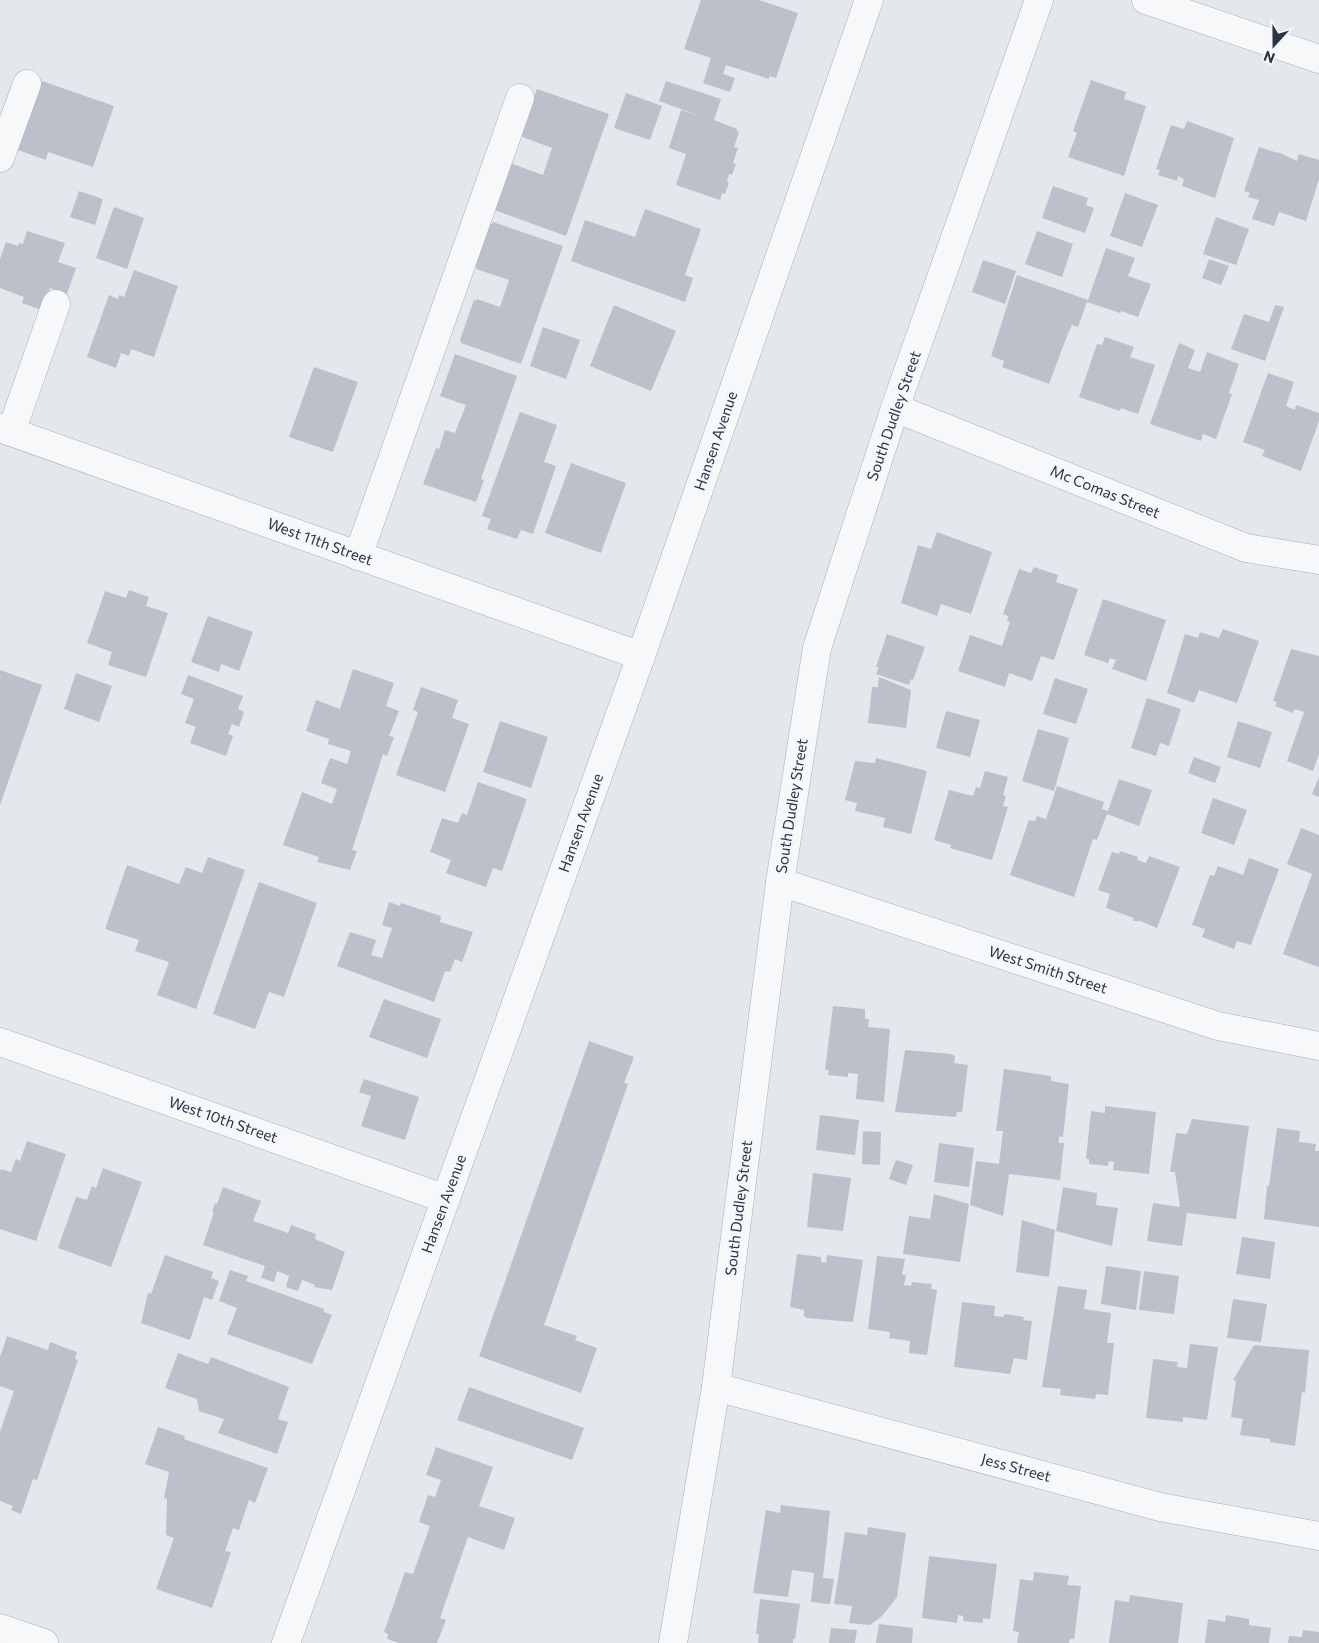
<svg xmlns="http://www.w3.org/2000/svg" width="1319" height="1643" font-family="Commissioner,sans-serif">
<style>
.building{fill:#bbc0ca}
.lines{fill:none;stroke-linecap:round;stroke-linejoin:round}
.minor-casing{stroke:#a9aeb7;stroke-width:29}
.minor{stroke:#f7f8fa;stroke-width:28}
.labels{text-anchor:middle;stroke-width:4.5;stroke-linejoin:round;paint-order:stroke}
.street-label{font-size:15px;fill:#2b3445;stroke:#f4f6f9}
</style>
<rect width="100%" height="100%" fill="#e4e7ec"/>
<g class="building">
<path d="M701,0h58l39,13 -22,65 -7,-2v3l-43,-14 -3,9 12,4 -5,14 -27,-9 8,-25 -27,-9z"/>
<path d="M1091,80l35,12 -2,7 22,7 -22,70 -56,-19 9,-24 -4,-2z"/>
<path d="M42,81l72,25 -21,61 -45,-15 -2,8 -28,-10z"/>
<path d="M666,81l55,18 -7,21 23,9v2l2,1 -5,15 4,1 -5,15 3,1 -4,11 -3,-1 -2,8 2,1 -4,11 -3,-1 -2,7 -44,-15 10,-31 -17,-6 12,-38 19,6 -41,-15z"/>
<path d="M537,89l72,25 -43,122 -72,-26 16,-47 33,12 9,-27 -32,-12z"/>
<path d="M626,93l36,13 -12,34 -36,-12z"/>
<path d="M1187,121l47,17 -19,60 -33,-12 2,-7 -6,-3 -1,5 -19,-6 2,-5 -4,-1 15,-44 13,4z"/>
<path d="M1259,147l19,6v-1l19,9 2,-7 20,6v19l-13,42 -27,-9 -5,14 -22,-7 7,-19 -11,-3 2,-4 -6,-2z"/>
<path d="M1053,186l35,12 -2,7 8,3 -9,25 -43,-15z"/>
<path d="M79,191l24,8 -8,26 -25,-8z"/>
<path d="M1125,193l33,12 -16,42 -32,-11z"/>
<path d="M114,207l30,11 -17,51 -31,-11z"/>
<path d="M645,209l56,20 -16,46 8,3 -8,24 -114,-41 14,-41 50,17z"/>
<path d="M1216,217l33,12 -13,36 -33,-11z"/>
<path d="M493,222l70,24 -42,118 -60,-21 -1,-3 14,-40 2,1 1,-2 23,8 9,-27 -33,-11 1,-2 -2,-1 15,-42h2z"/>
<path d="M27,231l38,12 -7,19 18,6 -9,26 -17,-6 -8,22 -20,-7 2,-6 -24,-9v-29l6,-17 12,4 1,-3 4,1z"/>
<path d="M1037,231l36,13 -11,33 -37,-13z"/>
<path d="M1106,248l29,10 -7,18 23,8 -13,33 -17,-6 -1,2 -33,-11 -9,25 -6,-2 -5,11 -18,48 -47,-17 2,-6 -13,-5 26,-81 71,25z"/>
<path d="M1209,259l20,7 -8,19 -19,-7z"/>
<path d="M983,260l33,11 -11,33 -33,-12z"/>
<path d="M134,270l44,16 -24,71 -23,-8 -2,7 -8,-3 -5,15 -29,-11 22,-62 9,4 1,-4 5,2z"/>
<path d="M614,305l62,26 -25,60 -61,-25z"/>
<path d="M1275,305l9,2 -19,54 -34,-12 13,-35 25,8z"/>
<path d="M543,327l37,13 -14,39 -36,-13z"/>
<path d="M1105,337l29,10 -4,10 25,8 -17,49 -17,-6 -1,3 -41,-14 18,-53 5,1z"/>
<path d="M1179,343l16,7 -7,18 12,4 7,-20 32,12 -10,29 3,1 -16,45 -13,-5 -2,7 -51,-17z"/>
<path d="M455,354l62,22 -36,103 3,1 -8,22 -53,-18 13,-36 3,1 6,-19 10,3 11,-28 -26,-9z"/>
<path d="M314,367l44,15 -25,70 -44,-15z"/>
<path d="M1268,373l26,9 -8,24 9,4 1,-5 23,8v8l-18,50 -39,-15 3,-6 -22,-8z"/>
<path d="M520,412l37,13 -13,37 12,4 -23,68 -12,-4 -4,9 -30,-10 4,-10 -9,-3z"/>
<path d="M571,463l55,20 -25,70 -56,-20z"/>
<path d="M937,532l55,20 -21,62 -30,-10 -4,12 -36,-13 17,-58 13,4z"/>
<path d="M1034,567l24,8 -2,7 22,7 -24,71 -13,-4 -9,25 -23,-8 -4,14 -47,-16 12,-36 32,11 8,-24 -3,-1 1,-5 -5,-2 16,-45 12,4z"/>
<path d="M129,590l20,7 -3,9 22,7 -22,64 -38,-12 4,-13 -25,-9 18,-52 21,7z"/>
<path d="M1103,599l63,21 -20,61 -34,-12 4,-9 -6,-2 -2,5 -24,-8z"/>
<path d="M208,616l45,16 -14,39 -18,-7 -2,8 -28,-10z"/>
<path d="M1223,629l36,12 -22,62 -38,-13 -5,13 -27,-10 18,-59 13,4 2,-6 19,6z"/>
<path d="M887,634l38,13 -12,33 -2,-1 -2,6 -33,-11 3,-7h-3z"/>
<path d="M1291,649l28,7v98l-6,17 -26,-10 17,-49 -9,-3 -2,4 -18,-7 2,-4 -4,-1z"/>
<path d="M353,669l41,14 -8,23 13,5 -10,25 5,1 -7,19 -4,-2 -31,96 5,1 -7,19 -33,-8 2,-5 -36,-12 19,-53 30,12 5,-15 -16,-6 9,-25 17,6 4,-13 -23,-7 1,-5 -23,-8 10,-31 24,9z"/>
<path d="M0,670l42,15 -42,120z"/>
<path d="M76,673l36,13 -13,36 -35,-13z"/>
<path d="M188,675l55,21 -5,13 6,3 -5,15 -7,-3 -4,10 5,2 -7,20 -36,-13 6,-16 -11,-4 9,-24 -13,-5z"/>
<path d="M879,677l32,13 -5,38 -38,-5 4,-36h6z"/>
<path d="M1055,678l33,11 -12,35 -33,-10z"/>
<path d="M421,687l37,13 -6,18 17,6 -24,68 -49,-17 22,-63 -5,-2z"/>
<path d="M1147,698l34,11 -12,37 -9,-3 -4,13 -25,-8z"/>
<path d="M946,711l34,9 -10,37 -34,-9z"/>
<path d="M500,721l48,16 -17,51 -48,-16z"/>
<path d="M1238,721l34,11 -12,36 -33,-11z"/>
<path d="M1038,729l31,9 -15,53 -32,-10z"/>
<path d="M1194,757l27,10 -6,16 -27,-10z"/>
<path d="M876,758l51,13 -16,63 -28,-7 2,-9 -30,-7 2,-8 -12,-3 10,-39 20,2z"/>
<path d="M985,771l23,6 -5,18 3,1 -3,10 5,1 -16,53 -42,-12 1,-3 -17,-5 15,-50 24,6 3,-9 4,1z"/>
<path d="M1319,777v20l-7,-3z"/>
<path d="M1119,779l33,11 -13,36 -32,-12 -10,26 -4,-1 -19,58 -64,-22 19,-55 6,1 2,-5 9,3 11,-33 47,16 -2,7 6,2z"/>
<path d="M478,782l49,17 -25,72 -9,-3 -7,19 -40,-14 5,-13 -21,-8 12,-34 16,5 4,-10 5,2z"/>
<path d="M1213,798l34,12 -13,35 -33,-12z"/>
<path d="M1301,828l18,7v132l-36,-13 29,-80 -25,-10z"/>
<path d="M1120,851l18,6 -1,3 9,3 3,-7 31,11 -23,61 -17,-7h-7l1,-3 -28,-10 4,-14 -12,-4 14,-38 7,2z"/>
<path d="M208,857l37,13 -49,139 -39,-14 12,-33 -34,-11 4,-11 -34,-11 22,-64 52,19 7,-17 16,6z"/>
<path d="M1249,858l30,11 -28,76 -14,-4 -3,8 -32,-12 3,-8 -13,-4 18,-50 4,1 4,-10 25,9z"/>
<path d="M259,882l58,21 -33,94 -15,-5 -14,37 -42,-15z"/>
<path d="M389,902l11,4 1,-3 40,13 -1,6 33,10 -11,30 -7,-3 -5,13 -5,-1 -11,31 -97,-36 13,-34 26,8 -5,15 11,3 10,-30 -10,-3z"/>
<path d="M384,999l57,20 -14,39 -58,-21z"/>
<path d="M833,1006l32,3v10h4l-1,8 22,2 -6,73 -28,-3 2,-25 -10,-1v4l-20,-2 1,-5h-4z"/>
<path d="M589,1041l45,16 -10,26 4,1 -84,241 33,11 -2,4 22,8 -16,45 -102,-37z"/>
<path d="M905,1050l46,4 4,2 -1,7 14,2 -6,47h-5l-1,5 -61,-5z"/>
<path d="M1004,1069l47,7v5l18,3 -6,53 -4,-1v7h5l-4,37 -51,-6 -6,42 -33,-11 6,-44 23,3 4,-33h-7z"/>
<path d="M364,1079l55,18 -14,43 -44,-14 10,-30 -12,-4z"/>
<path d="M1105,1106l51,6 -7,62 -36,-4 1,-8 -5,-1 -1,5 -19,-2v-5h-3l5,-48 14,2z"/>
<path d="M820,1115l39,5 -4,35 -39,-5z"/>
<path d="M1192,1119l57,7 -13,93 -49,-6 -5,33 -35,-5 6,-38 27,4 -5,-35h-5l6,-39 11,1z"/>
<path d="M1277,1128l23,3 -1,11 17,2 -1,7h4v76l-55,-8 3,-33h2z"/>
<path d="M863,1131l18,1 -1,33 -18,-1z"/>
<path d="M27,1141l39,13 -30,87 -36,-12v-58l1,-2 10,3 5,-13 4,2z"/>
<path d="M939,1143l35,5 -5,39 -35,-5z"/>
<path d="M896,1160l17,5 -7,20 -17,-6z"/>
<path d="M103,1168l39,14 -31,85 -53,-19 18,-51 11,3 5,-14 4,2z"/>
<path d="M813,1173l38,5 -8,53 -36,-4z"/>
<path d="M223,1187l38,14 -8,20 35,12 3,-8 25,9 -1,5 30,13 -13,38 -18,-3 1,-2 -13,-5 -4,11 -12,-4 3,-11 -12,-5 -3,11 -13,-4 4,-12 -62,-21 11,-33 -2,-1 3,-8 2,1z"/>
<path d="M1063,1187l34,6 -1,12 22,3 -6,38 -56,-15z"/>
<path d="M934,1194l35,10 -9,58 -57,-8 6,-38 21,3z"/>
<path d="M1022,1220l33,10 -6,47 -33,-5z"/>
<path d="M1242,1237l33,5 -5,37 -34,-5z"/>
<path d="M797,1254l24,3v5l5,1 1,-8 36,5 -10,62 -46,-4 -3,-2v-6l-14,-3z"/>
<path d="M165,1255l48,17 -2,6 8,3 -7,19 -8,-3 -14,43 -49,-17 7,-30 3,1z"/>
<path d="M877,1256l28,3 -3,16h4l-2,10 7,1 1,-4 20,2 -1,5 6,1 -10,65 -18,-2 1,-12 -21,-3 1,-6 -22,-3z"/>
<path d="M1106,1266l35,5 -5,39 -35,-6z"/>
<path d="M230,1270l18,6 -2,5 78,28v3l8,3 -20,49 -85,-30 10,-26 -18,-7z"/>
<path d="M1144,1271l35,5 -5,38 -35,-4z"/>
<path d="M1058,1286l29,4 -3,19 27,4 -4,30h7l-6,52 -12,-1 -1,5 -35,-4 1,-6 -19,-2z"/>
<path d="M1233,1299l34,5 -6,38 -34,-4z"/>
<path d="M962,1302l33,4 -1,10 10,1v-3l20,3 -1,3 9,1 -5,39 -13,-2 -4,16 -56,-7z"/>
<path d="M7,1336l41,14 2,-8 27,10 -2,7 3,1 -41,120 -4,-1 -12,35 -10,-4 2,-4 -13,-5v-69l14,-41 -14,-5v-29z"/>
<path d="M1190,1344l28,3 -11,73 -24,-3v5l-37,-4 7,-59 25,3 -1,5 10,1z"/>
<path d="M1254,1345l55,5 -4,43 -3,-1 -7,54 -25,-4v-3l-30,-4 3,-16 -12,-2 5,-36 -3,-1z"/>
<path d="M178,1353l30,11 3,-7 78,30 -11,32 10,3 -11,32 -59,-21 6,-14 -25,-8 -2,-12 -32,-11z"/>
<path d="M469,1387l115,41 -12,32 -115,-40z"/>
<path d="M158,1427l27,9 -1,3 84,29 -13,35 -6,-3 -10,30 -6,-2 -8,23 6,1 -19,56 -56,-19 18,-51 -8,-3 1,-36 -3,-1 5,-26 -24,-8z"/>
<path d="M436,1447l57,20 -14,39 36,12 -11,32 -36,-13 -28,81 6,2 -9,23h-38l-12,-4 1,-5 -4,-2 21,-60 8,2 17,-48 -11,-4 9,-27 7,2 6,-17 -15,-5z"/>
<path d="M781,1505l49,6 -7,67 11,1 -4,25 -19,-2 3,-29 -22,-3 -4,27 -35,-4 13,-83 14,3z"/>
<path d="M868,1527l38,6 -9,64 -15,19 -12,9 -21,-2 3,-17 -18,-2 11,-72 22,3z"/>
<path d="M929,1556l68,8 -7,55 -7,-1v5l-20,-2v-5l-5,-1 -1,8 -35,-5z"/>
<path d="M1034,1572l35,4 -2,9 14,1 -7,53h-4l-1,4h-52l2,-11 -6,-1 7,-52 13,2z"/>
<path d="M1130,1595l53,8 -5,40h-69l6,-43 14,2z"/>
<path d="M760,1599l40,5 -5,35h-2v4h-35l1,-9h-3z"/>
<path d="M1226,1615l23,4v6l22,3 -2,15h-64l3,-24 17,3z"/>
<path d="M879,1624l34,4 -1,15h-36z"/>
<path d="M831,1628l26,2 -2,13h-26z"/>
<path d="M1303,1630l16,2v11h-31l1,-7 13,1z"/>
</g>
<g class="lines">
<g class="minor-casing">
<g id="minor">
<path d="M1146,0l173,59"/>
<path d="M0,158l27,-74"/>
<path d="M895,408l351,140 73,12"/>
<path d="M0,428l641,228"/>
<path d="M11,432l45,-128"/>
<path d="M358,556l162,-458"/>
<path d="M780,882l438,144 101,20"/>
<path d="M0,1042l446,157"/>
<path d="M716,1387l444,120 159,29"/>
<path d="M0,1628l44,15"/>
<path d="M286,1643l355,-987 228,-656"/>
<path d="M673,1643l43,-256 64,-505 37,-234 78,-240 144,-408"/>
</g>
</g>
<use href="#minor" class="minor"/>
</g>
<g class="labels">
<g class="street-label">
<text transform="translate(894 416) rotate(-71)" y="5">South Dudley Street</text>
<text transform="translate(716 441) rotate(-71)" y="5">Hansen Avenue</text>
<text transform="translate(1105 492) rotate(22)" y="5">Mc Comas Street</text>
<text transform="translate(320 542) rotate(20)" y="5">West 11th Street</text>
<text transform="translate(792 806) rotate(-81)" y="5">South Dudley Street</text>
<text transform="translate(581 823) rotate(-70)" y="5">Hansen Avenue</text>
<text transform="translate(1048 970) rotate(18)" y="5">West Smith Street</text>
<text transform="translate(223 1120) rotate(19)" y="5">West 10th Street</text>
<text transform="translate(444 1204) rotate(-70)" y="5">Hansen Avenue</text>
<text transform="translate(739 1208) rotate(-83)" y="5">South Dudley Street</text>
<text transform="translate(1016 1468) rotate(15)" y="5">Jess Street</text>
</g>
</g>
<g transform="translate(1274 45) rotate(201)" stroke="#f4f6f9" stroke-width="4" paint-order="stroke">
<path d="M0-4L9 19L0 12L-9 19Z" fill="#2b3445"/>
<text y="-8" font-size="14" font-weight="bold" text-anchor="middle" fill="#2b3445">N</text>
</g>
</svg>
